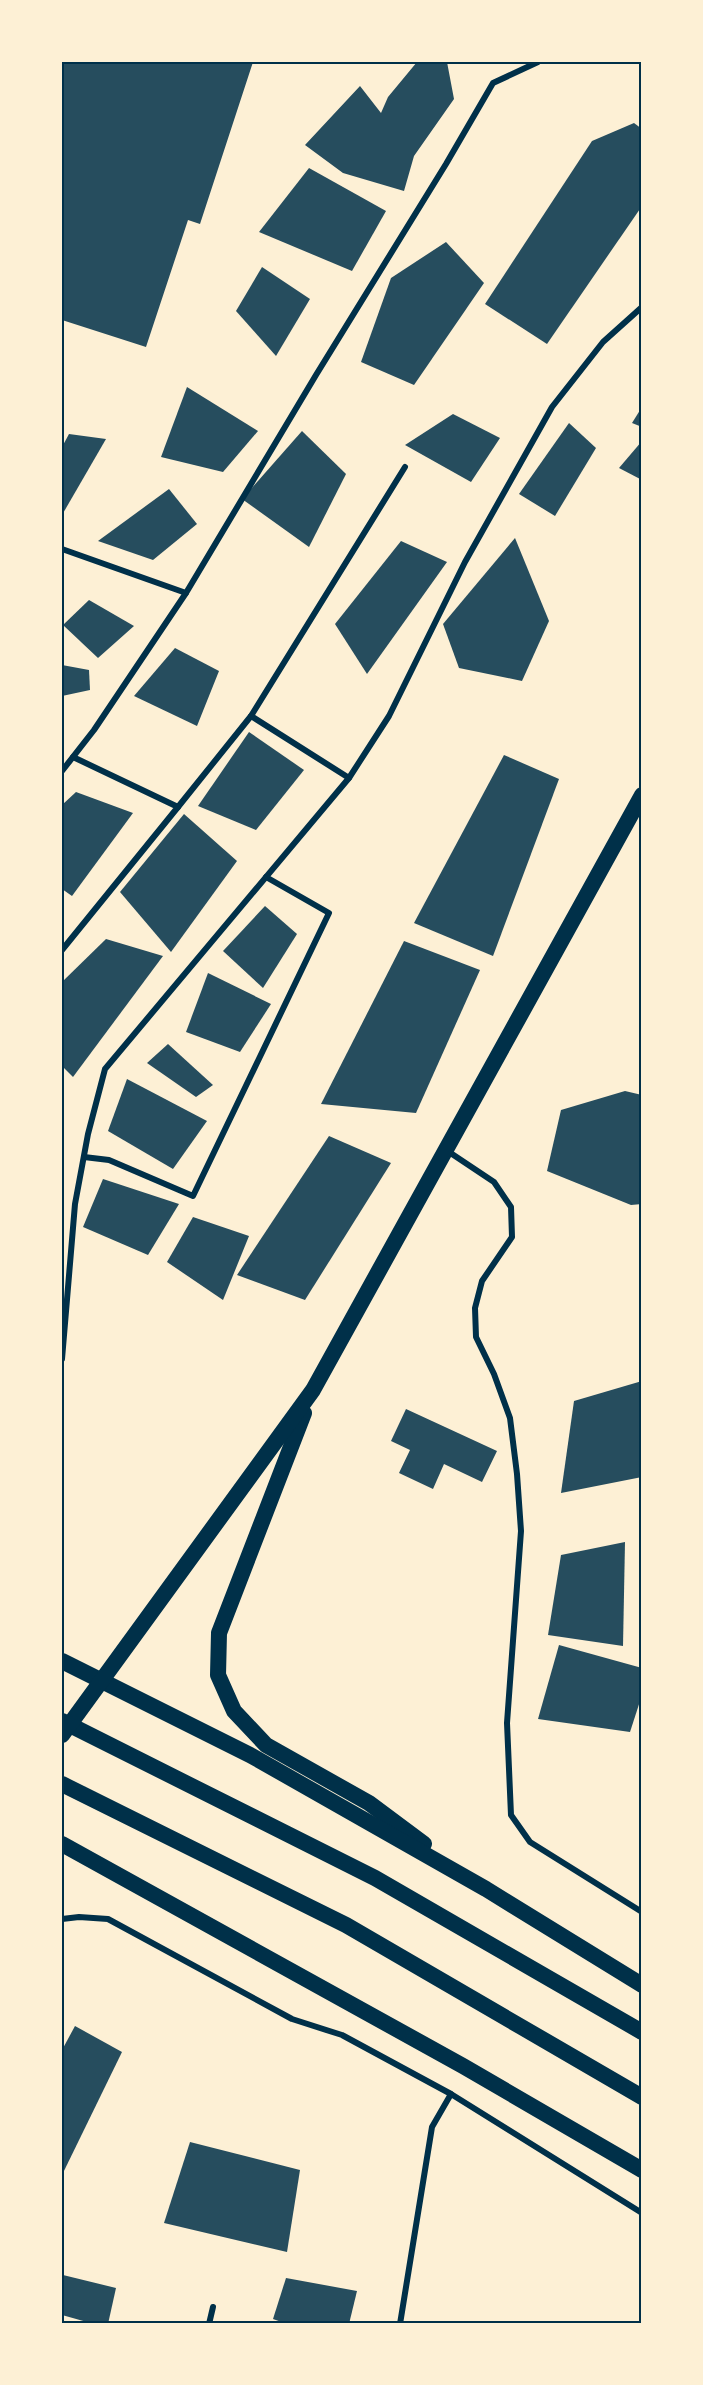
<svg xmlns="http://www.w3.org/2000/svg" width="703" height="2385" font-family="'Fira Sans',sans-serif">
<style>
.building{fill:#264d5e}
.lines{fill:none;stroke-linecap:round;stroke-linejoin:round}
.minor{stroke:#003049;stroke-width:6}
.trunk{stroke:#003049;stroke-width:16}
.neatline{fill:none;stroke:#003049;stroke-width:2}
</style>
<rect width="100%" height="100%" fill="#fdf0d5"/>
<g class="building">
<path d="M62,62h191l-53,162 -12,-4 -42,127 -84,-27z"/>
<path d="M417,62h30l7,37 -40,57 -10,35 -61,-18 -38,-28 55,-59 21,27 7,-16z"/>
<path d="M634,123l8,6v77l-95,138 -62,-40 107,-163z"/>
<path d="M309,168l77,43 -34,60 -93,-39z"/>
<path d="M446,242l38,41 -70,102 -53,-23 30,-84z"/>
<path d="M262,267l48,32 -34,57 -40,-45z"/>
<path d="M187,387l71,44 -35,41 -62,-15z"/>
<path d="M642,407v20l-10,-4z"/>
<path d="M453,414l47,24 -29,44 -66,-37z"/>
<path d="M569,423l27,25 -41,68 -36,-22z"/>
<path d="M302,431l44,43 -37,73 -67,-48z"/>
<path d="M69,434l37,5 -44,76v-68z"/>
<path d="M642,441v39l-23,-12z"/>
<path d="M169,489l28,35 -44,36 -55,-19z"/>
<path d="M515,538l34,83 -27,60 -63,-13 -16,-44z"/>
<path d="M401,541l46,21 -80,112 -32,-50z"/>
<path d="M89,600l45,26 -36,32 -35,-33z"/>
<path d="M175,648l44,23 -22,55 -63,-30z"/>
<path d="M62,665l27,5 1,20 -28,6z"/>
<path d="M249,732l55,38 -48,60 -58,-24z"/>
<path d="M504,755l55,24 -66,177 -79,-33z"/>
<path d="M76,792l57,21 -61,83 -10,-7v-84z"/>
<path d="M184,814l53,47 -66,91 -51,-60z"/>
<path d="M265,906l32,28 -34,54 -40,-37z"/>
<path d="M106,939l57,17 -90,121 -11,-11v-84z"/>
<path d="M404,941l76,29 -64,143 -95,-9z"/>
<path d="M208,973l63,31 -31,48 -54,-20z"/>
<path d="M168,1044l45,41 -17,12 -49,-34z"/>
<path d="M127,1079l80,42 -34,48 -65,-38z"/>
<path d="M625,1091l17,4v109l-11,1 -84,-34 14,-61z"/>
<path d="M329,1136l62,27 -86,137 -68,-25z"/>
<path d="M103,1179l76,25 -31,51 -65,-28z"/>
<path d="M193,1217l56,19 -26,64 -56,-38z"/>
<path d="M642,1381v96l-81,16 13,-92z"/>
<path d="M406,1409l91,42 -15,31 -38,-18 -11,25 -34,-16 11,-23 -19,-9z"/>
<path d="M625,1542l-2,104 -75,-11 13,-80z"/>
<path d="M559,1645l83,23v27l-12,37 -92,-13z"/>
<path d="M75,2026l47,26 -60,123v-125z"/>
<path d="M190,2142l110,28 -13,82 -123,-29z"/>
<path d="M63,2275l53,13 -8,36h-14l-32,-9z"/>
<path d="M286,2278l71,13 -8,33h-62l-14,-5z"/>
</g>
<g class="lines">
<g class="minor">
<path d="M62,549l124,44"/>
<path d="M251,716l98,62"/>
<path d="M62,771l32,-41 92,-137 130,-218 130,-211 47,-81 45,-21"/>
<path d="M178,807l73,-91 154,-249"/>
<path d="M62,950l116,-143 -105,-50"/>
<path d="M446,1150l48,32 17,25 1,30 -30,44 -7,27 1,29 18,37 16,44 7,56 4,57 -14,192 4,92 19,27 112,70"/>
<path d="M84,1157l25,3 84,36 136,-283 -63,-36"/>
<path d="M62,1359l13,-155 13,-70 17,-65 244,-291 40,-62 76,-154 87,-155 51,-65 39,-35"/>
<path d="M62,1919l17,-2 29,2 184,100 50,16 109,59 191,119"/>
<path d="M209,2324l4,-17"/>
<path d="M400,2324l32,-197 19,-33"/>
</g>
<g class="trunk">
<path d="M304,1413l-85,220 -1,42 16,36 32,34 103,58 55,41"/>
<path d="M62,1661l188,94 236,134 156,96"/>
<path d="M62,1721l313,157 267,154"/>
<path d="M62,1735l251,-345 329,-595"/>
<path d="M62,1784l284,141 296,172"/>
<path d="M62,1844l401,222 179,104"/>
</g>
</g>
<rect width="703" height="2385" fill="none" stroke="#fdf0d5" stroke-width="126"/>
<rect x="63" y="63" width="577" height="2259" class="neatline"/>
</svg>
